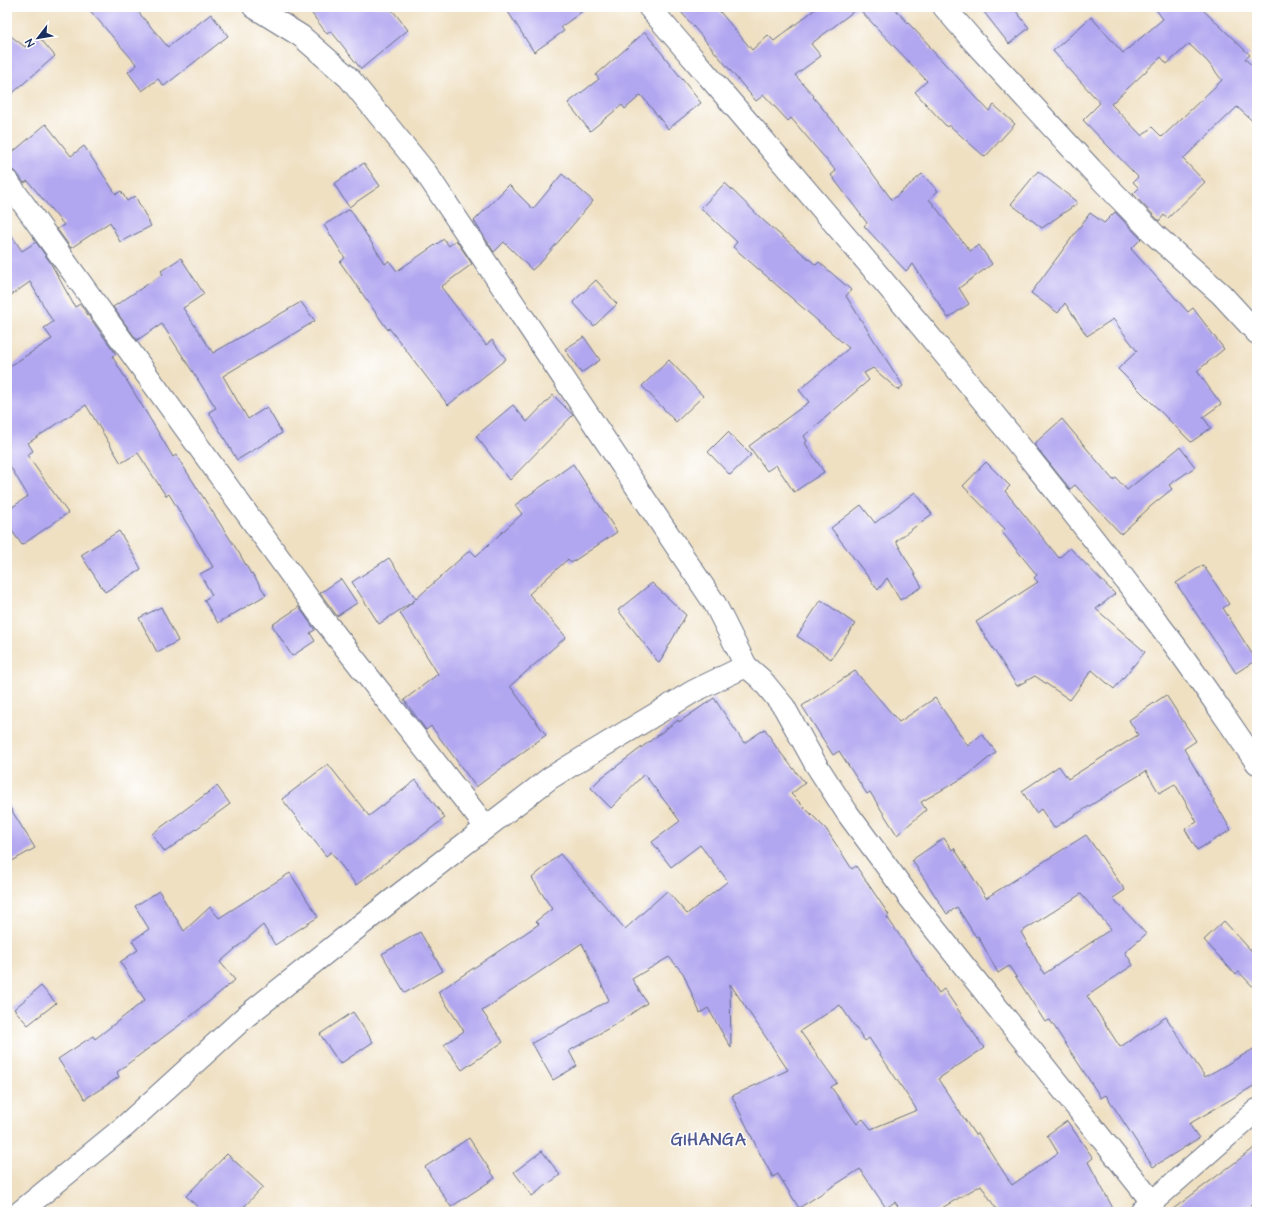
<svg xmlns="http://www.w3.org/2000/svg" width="1264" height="1219" font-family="'Architects Daughter',sans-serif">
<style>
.building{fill:#b1a6f0;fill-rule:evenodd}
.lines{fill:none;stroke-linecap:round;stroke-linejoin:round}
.minor-casing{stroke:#656d81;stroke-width:24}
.minor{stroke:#fff;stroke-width:22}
.labels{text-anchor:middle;stroke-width:3;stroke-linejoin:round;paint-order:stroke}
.district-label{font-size:17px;font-weight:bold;letter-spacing:1px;fill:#505991;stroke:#fff}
</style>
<rect width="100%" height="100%" fill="#fff"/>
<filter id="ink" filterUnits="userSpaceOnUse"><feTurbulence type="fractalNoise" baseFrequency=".025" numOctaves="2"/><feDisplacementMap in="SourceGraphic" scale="8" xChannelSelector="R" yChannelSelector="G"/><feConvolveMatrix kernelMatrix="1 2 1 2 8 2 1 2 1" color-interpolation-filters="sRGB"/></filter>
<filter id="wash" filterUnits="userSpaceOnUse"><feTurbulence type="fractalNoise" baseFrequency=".012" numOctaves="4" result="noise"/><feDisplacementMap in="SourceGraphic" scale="16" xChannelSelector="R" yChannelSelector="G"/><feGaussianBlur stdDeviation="0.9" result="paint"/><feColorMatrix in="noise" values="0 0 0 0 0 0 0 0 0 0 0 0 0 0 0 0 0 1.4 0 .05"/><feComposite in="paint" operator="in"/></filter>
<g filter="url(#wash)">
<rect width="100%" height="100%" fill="#efe0c2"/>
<g id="blocks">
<g class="building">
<path d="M87,7h47l34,40 43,-33 17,22 -64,50 -6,-7 -16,12 -14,-19 9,-7z"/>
<path d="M307,7h83l18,23 -47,39 -30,-38 -4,3z"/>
<path d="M505,7h83l-27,20 3,4 -30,21z"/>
<path d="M677,7h39l36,43 16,-15 6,6 44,-34h75l37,39 -1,1 60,64 5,-6 21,19 -30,33 -36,-32 -2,2 -32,-35 12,-11 -69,-73 -47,36 10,12 -26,19 19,21 -1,1 30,36 49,67 30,-26 16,17 -9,8 41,52 9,-6 13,19 -33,24 10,16 -21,14 -35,-54 -7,7 -42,-45 3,-3 -36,-48 5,-4 -45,-53 -3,3 -24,-26 -8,6z"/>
<path d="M980,7h33l16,21 -20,16z"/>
<path d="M1154,7h46l50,48 -5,4 12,11v55l-20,-18 -54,52 22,23 -38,37 -3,-4 -5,6 -26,-27 6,-6 -6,-6 5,-5 -55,-57 17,-17 -47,-52 38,-34 32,36 40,-34zM1189,44l18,17 15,19 -60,57 -10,-10 -10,9 -31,-32 50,-47 6,7z"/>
<path d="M645,32l56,71 -33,26 -27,-34 -16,14 -3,-4 -32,26 -22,-28 31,-24 -3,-4z"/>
<path d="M7,33l18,14 13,-11 17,20 -48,42z"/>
<path d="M46,124l25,32 13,-10 32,48 5,-3 6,10 8,-5 16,30 -31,16 -10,-20 -39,26 -14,-19 7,-4 -36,-44 -4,2 -7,-10 -5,-3 -5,-1v-12z"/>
<path d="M364,163l16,23 -31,21 -15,-23z"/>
<path d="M1038,171l40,32 -36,25 -31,-24z"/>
<path d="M562,174l31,27 -51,60 -10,9 -28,-28 -10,10 -20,-31 35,-36 24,24z"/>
<path d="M725,183l40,39 51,43 3,-3 32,28 -5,6 57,90 -5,4 -25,-22 -9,5 5,7 -65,56 3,5 -2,2 19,29 -30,20 -18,-27 -9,6 -18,-25 60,-44 -10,-12 50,-42 -116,-101 4,-5 -36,-34z"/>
<path d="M350,209l35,55 4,-3 8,10 47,-32 5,7 7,-6 16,24 -31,23 45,58 6,-5 14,19 -58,46 -59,-77 -1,2 -48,-68 5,-4 -21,-33z"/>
<path d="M1115,212l26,27 -10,10 57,63 5,-4 31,41 -27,22 24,33 -18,13 8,11 -20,14 -73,-73 19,-18 -24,-32 -26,17 -22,-33 -7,10 -27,-20 59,-80 14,10z"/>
<path d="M7,229l15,22 14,-9 14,20 25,45 5,-3 36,50 -4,2 61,101 3,-2 63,98 12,21 1,-1 14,22 -48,28 -14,-23 8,-5 -12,-21 13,-7 -44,-73 -3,2 -28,-43 -17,10 -35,-58 -58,38 5,8 -6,4 41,58 -46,32 -15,-21v-13l21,-15 -18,-30 -3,2v-100l45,-29 -8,-11 9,-6 -23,-40 -23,16z"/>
<path d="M181,258l23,36 -21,14 30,45 88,-51 14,19 -92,55 25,43 19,-12 15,26 -45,27 -28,-48 7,-4 -54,-84 -25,16 -24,-33 50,-33 -2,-3z"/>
<path d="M596,280l21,24 -23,22 -21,-24z"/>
<path d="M584,337l16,23 -19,13 -16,-24z"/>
<path d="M669,360l34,36 -27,26 -34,-36z"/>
<path d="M553,395l20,20 -63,65 -34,-44 37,-31 14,17z"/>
<path d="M1062,419l51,61 3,-2 11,12 53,-43 15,20 -26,18 3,4 -21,17 -30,28 -46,-49 -5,4 -36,-45z"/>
<path d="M728,432l23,23 -21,20 -22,-23z"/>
<path d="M986,462l24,24 -5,5 54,67 11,-10 45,46 -19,15 49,43 -31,37 -22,-19 -22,30 -35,-24 -18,10 -41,-64 62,-40 -4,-4 3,-3 -35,-43 3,-3 -42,-43z"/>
<path d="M573,464l44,68 -46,31 -3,-4 -39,35 37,43 -56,49 36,49 -70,52 -45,-61 -5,4 -22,-30 34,-26 -38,-61 15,-13 -36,24 -27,-42 37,-24 27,41 54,-49 6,6 46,-42 -7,-9z"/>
<path d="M915,492l17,22 -36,27 26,46 -22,13 -13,-22 -9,12 -47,-62 30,-23 14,18z"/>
<path d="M119,531l14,23 8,15 -36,23 -24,-37z"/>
<path d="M1203,565l26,39 -6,4 33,52 -20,13 -60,-90z"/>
<path d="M341,579l16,24 -20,13 -17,-23z"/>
<path d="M652,583l34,32 -27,48 -41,-53z"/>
<path d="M821,600l34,24 -24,35 -34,-23z"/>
<path d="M161,607l17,34 -21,11 -18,-34z"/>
<path d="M299,607l16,23 -5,3 5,8 -23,15 -20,-31z"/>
<path d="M855,671l44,51 36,-24 33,48 14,-12 14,18 -28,23 -47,27 5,8 -29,25 -27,-43 -3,2 -28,-43 -6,4 -31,-49z"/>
<path d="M1166,695l30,46 -12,8 47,81 -34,20 -12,-21 12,-7 -22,-38 -16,9 -13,-22 -92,57 -13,-19 -5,4 -14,-22 37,-25 9,13 70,-44 -9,-15z"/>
<path d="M714,698l30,45 21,-14 11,18 29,36 -14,11 35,35 26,40 4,-3 33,49 -2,2 52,76 5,-4 40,59 -46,31 37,56 3,-2 34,52 46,-32 -11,-18 20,-14 26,37 -5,4 27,50h-117l-17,-27 -46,27h-33l-7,-10 -9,6 -26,-39 -61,39 -21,-34 -5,3 -14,-25 -27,-56 56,-26 -58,-86 1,64 -23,-40 -8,5 -17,-40 -14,-16 -37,22 15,24 -31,21 -47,27 8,15 -24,14 -21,-37 77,-43 -27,-57 -100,68 21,31 -41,28 -18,-25 20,-14 -26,-39 101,-68 -3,-3 16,-12 -20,-31 28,-24 65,75 42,-38 20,23 41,-33 -28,-36 -29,22 -19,-25 28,-21 -36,-47 -33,34 -20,-20 10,-10 77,-58 1,2zM840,1005l25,36 4,-3 48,72 -46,19 -8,-10 -6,5 -26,-37 6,-4 -37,-52z"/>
<path d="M328,764l41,52 47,-36 29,38 -89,67 -25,-33 -5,4 -44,-57z"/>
<path d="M217,786l13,18 -65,48 -13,-18z"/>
<path d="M7,803l28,45 -28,16z"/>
<path d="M1086,835l39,55 -12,8 33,36 -21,18 8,13 -46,31 33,51 46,-30 39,60 52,-30v37l-68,40 10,14 -46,29 -47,-72 -5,3 -51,-78 -5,2 -36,-56 -11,7 -20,-37 -2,1 -19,-30 -10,7 -35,-54 32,-22 8,12 2,-2 32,50zM1081,894l30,35 -67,45 -23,-42z"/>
<path d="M290,873l28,44 -43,28 -12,-20 -43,37 15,18 -45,37 -73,55 2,5 -34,22 -27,-40 35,-23 2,3 50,-39 -25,-38 18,-12 -6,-9 17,-12 -14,-23 24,-15 25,40 26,-24 9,11z"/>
<path d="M1224,921l33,36v34l-18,-19 -3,3 -32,-35z"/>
<path d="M420,932l23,39 -38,22 -23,-39z"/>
<path d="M41,986l15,17 -28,22 -14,-16z"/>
<path d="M353,1012l20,30 -33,22 -20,-30z"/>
<path d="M469,1138l26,40 -44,29 -26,-40z"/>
<path d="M1257,1146v55l-15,11h-73z"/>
<path d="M542,1151l18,24 -28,21 -18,-24z"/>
<path d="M227,1154l36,33 -24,25h-36l-17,-16z"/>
</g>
</g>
</g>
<g filter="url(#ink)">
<use href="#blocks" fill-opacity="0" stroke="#656d81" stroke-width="1"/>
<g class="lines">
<g class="minor-casing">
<g id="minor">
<path d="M254,7l47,29 48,42 77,95 289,431 31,62"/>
<path d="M649,7c176,205 353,408 515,624 33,43 62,88 93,132"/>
<path d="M944,7l30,35 117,127 64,66 66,59 36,39"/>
<path d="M7,181l316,438 163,208"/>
<path d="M1142,1211l115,-101"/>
<path d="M20,1212l104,-85 121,-110 146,-116 159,-123 144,-87 52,-25 15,13 23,28 31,56 33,51 62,84 243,305"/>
</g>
</g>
<use href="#minor" class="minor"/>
</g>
</g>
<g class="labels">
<g class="district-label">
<text x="709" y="1145">GIHANGA</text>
</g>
</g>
<rect width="1264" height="1219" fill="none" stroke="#fff" stroke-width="24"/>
<g transform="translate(38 38) rotate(239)" stroke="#ffffff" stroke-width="3" paint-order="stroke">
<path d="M0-3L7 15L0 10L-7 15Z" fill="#1b2f5e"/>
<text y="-6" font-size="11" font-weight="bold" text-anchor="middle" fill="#1b2f5e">N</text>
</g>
</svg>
